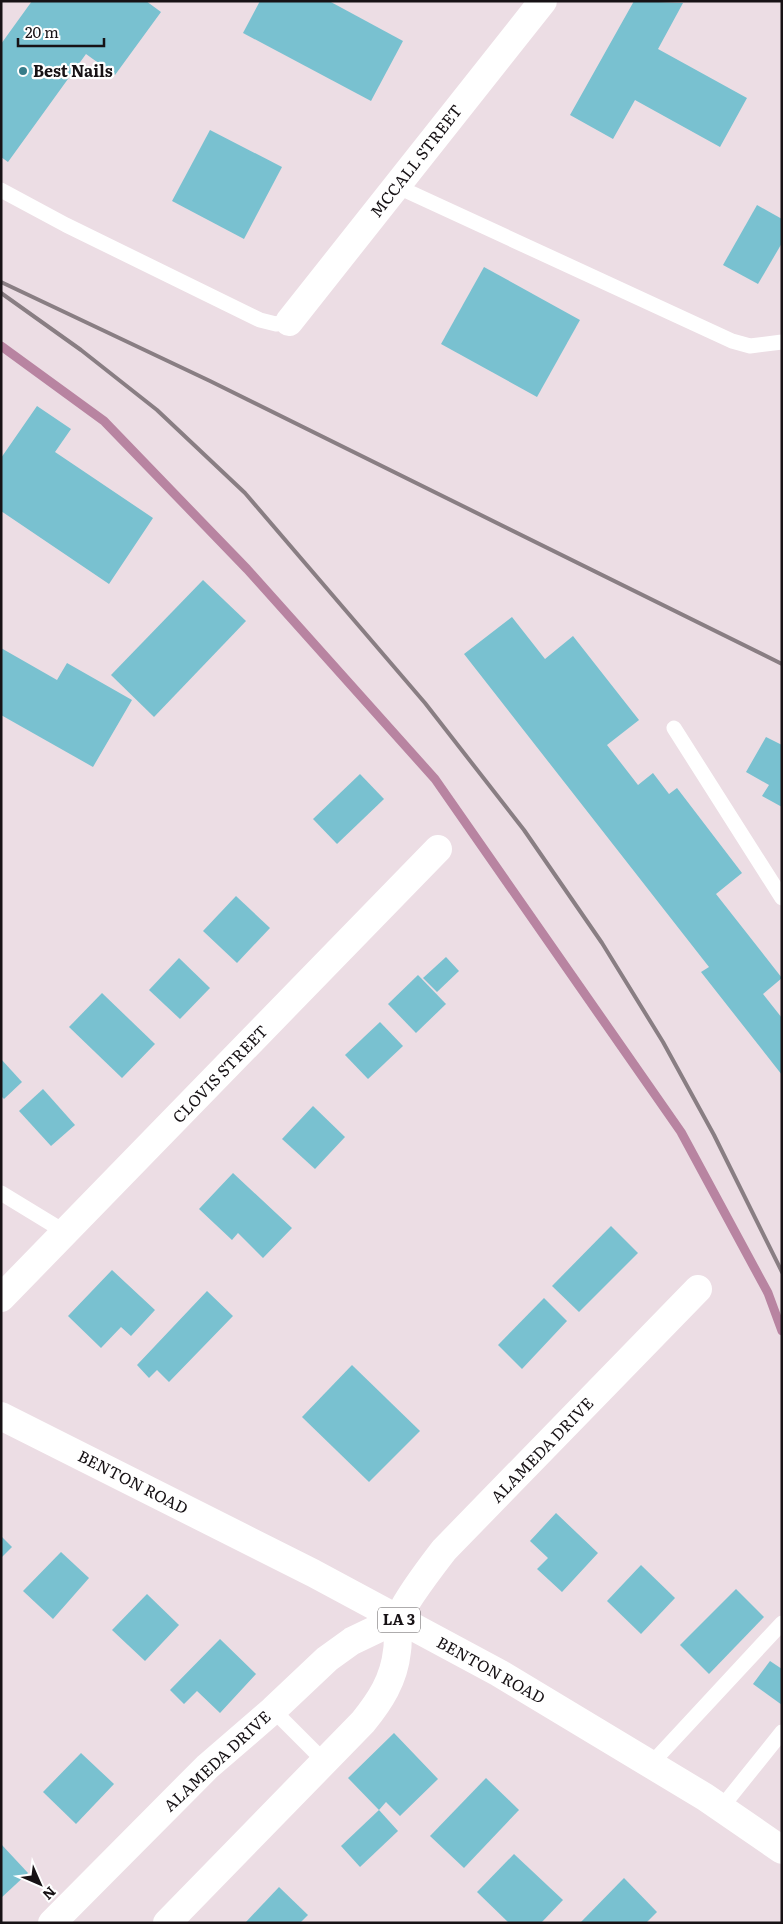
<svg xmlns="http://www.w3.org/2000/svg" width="783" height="1924" font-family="Literata,serif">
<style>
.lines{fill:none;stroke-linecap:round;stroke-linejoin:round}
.stream{stroke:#b884a1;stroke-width:9}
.building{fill:#79c1d0}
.lane{stroke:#fff;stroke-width:15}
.street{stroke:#fff;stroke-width:28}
.primary{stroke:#fff;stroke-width:28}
.rail{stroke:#897e83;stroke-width:4}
.poi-dot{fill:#377c89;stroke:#fff;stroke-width:2}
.labels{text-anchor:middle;stroke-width:4.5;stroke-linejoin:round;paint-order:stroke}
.shield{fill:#fff;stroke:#5d595b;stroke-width:1}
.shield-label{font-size:15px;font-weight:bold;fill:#171215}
.poi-label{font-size:16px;font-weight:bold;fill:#171215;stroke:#fff;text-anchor:start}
.street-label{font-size:16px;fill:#171215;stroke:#fff}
</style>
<rect width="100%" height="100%" fill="#ecdde4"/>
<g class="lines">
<path class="stream" d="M1,346l103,75 143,148 188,210 246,353 87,161 14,38"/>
</g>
<g class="building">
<path d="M32,1h114l15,11 -46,63 -29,-21 -78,108 -7,-5v-113z"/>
<path d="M260,1h69l74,40 -32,60 -128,-68z"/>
<path d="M634,1l49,2 -25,46 89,49 -27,49 -85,-47 -22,39 -43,-24z"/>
<path d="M210,130l72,37 -38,72 -72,-38z"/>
<path d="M757,205l25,14v24l-24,41 -35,-19z"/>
<path d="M484,267l96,53 -43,77 -96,-53z"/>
<path d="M37,406l34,23 -16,23 98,66 -44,66 -108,-73v-53z"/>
<path d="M203,580l43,41 -92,96 -43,-42z"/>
<path d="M512,617l33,42 28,-23 66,84 -32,25 31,40 15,-12 16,21 8,-6 65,85 -26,21 66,84 -19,16 19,24v57l-81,-103 8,-5 -245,-313z"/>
<path d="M1,648l56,32 10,-17 65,37 -39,67 -92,-52z"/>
<path d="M766,737l16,8v62l-20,-11 7,-11 -23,-13z"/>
<path d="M360,774l24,25 -47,45 -24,-25z"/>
<path d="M236,896l34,32 -33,35 -34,-32z"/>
<path d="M446,957l13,14 -22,21 -14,-14z"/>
<path d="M179,958l31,30 -30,31 -31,-29z"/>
<path d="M418,975l28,29 -30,29 -28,-29z"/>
<path d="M102,993l53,51 -33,34 -53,-51z"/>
<path d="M380,1022l23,24 -35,33 -23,-24z"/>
<path d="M1,1059l21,23 -18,17 -3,-3z"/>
<path d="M43,1089l32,36 -24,21 -32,-35z"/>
<path d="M313,1106l32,31 -30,32 -33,-30z"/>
<path d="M233,1173l59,55 -29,30 -25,-25 -6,7 -33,-31z"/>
<path d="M611,1226l27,27 -59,59 -27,-26z"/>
<path d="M112,1270l43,40 -24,26 -10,-9 -20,21 -33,-32z"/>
<path d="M207,1291l26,25 -64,66 -12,-12 -8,8 -12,-13z"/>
<path d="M544,1298l23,23 -45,48 -24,-24z"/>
<path d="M352,1365l68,66 -51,51 -67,-65z"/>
<path d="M556,1513l42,40 -36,39 -25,-23 11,-11 -18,-17z"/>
<path d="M1,1536l11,11 -11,11z"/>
<path d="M61,1552l28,26 -36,41 -30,-28z"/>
<path d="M641,1565l34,33 -34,36 -34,-33z"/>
<path d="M736,1589l28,28 -55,57 -29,-29z"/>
<path d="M147,1594l32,31 -34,36 -33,-31z"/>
<path d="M220,1639l36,35 -36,39 -23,-22 -13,13 -14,-14z"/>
<path d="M770,1661l12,8v36l-29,-21z"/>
<path d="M394,1733l44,46 -38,37 -14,-14 -7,8 -31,-32z"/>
<path d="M81,1753l33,31 -38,40 -33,-32z"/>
<path d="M486,1778l33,32 -55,58 -34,-32z"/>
<path d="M379,1810l19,21 -38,36 -19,-21z"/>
<path d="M1,1844l27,29 -27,25z"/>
<path d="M514,1854l49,46 -22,23h-32l-32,-31z"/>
<path d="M624,1878l33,34 -11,11h-66z"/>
<path d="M279,1887l29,28 -8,8h-55z"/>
</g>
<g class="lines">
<g class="lane">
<path d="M396,186l336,155 18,5 32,-4"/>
<path d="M1,190l65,35 194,95 16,4 13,-2"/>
<path d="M674,728l108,170"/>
<path d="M1,1193l64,39"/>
<path d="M273,1710l51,51"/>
<path d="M651,1764l131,-141"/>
<path d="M721,1808l61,-76"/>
</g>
<g class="street">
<path d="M289,322l254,-321"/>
<path d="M1,1298l437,-449"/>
<path d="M52,1923l155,-156 66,-57 54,-51 25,-18 46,-22"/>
<path d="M167,1923l196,-201c17,-21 31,-42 34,-71 2,-10 -1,-20 1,-30 2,-14 36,-58 46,-71l254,-261"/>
</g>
<path class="primary" d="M1,1416l312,157 186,100 206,124 77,53"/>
<g class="rail">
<path d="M1,282l209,99 572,283"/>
<path d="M1,293l80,57 76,60 88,83 180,210 99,127 78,113 61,99 51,93 68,137"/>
</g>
</g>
<circle class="poi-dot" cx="23" cy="71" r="5"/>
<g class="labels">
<rect class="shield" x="378" y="1607.5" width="42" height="25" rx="4"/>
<g class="shield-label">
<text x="399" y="1625">LA 3</text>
</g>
<g class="poi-label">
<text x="33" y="77">Best Nails</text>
</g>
<g class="street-label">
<text transform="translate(416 161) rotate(-52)" y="6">MCCALL STREET</text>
<text transform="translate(220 1074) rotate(-46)" y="6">CLOVIS STREET</text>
<text transform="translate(542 1450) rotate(-46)" y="6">ALAMEDA DRIVE</text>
<text transform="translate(133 1482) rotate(27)" y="6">BENTON ROAD</text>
<text transform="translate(491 1670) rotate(29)" y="6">BENTON ROAD</text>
<text transform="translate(217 1761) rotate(-43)" y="6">ALAMEDA DRIVE</text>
</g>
</g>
<rect width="783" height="1924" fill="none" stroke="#171215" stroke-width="5"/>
<g transform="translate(40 1884) rotate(135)" stroke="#ffffff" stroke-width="4" paint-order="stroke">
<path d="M0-4L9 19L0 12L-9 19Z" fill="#171215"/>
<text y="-8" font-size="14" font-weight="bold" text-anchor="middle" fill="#171215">N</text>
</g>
<path d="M18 38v8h86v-8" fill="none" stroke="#171215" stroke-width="2.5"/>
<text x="25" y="38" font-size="15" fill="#171215" stroke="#ffffff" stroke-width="4" paint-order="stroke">20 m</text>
</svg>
